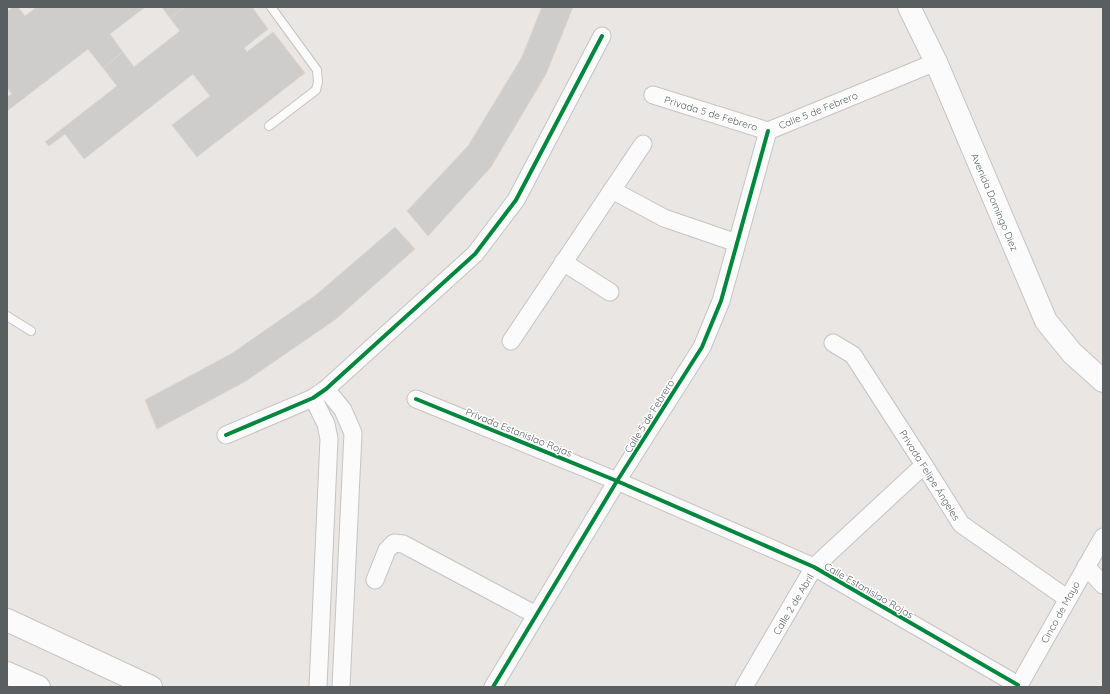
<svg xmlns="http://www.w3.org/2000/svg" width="1110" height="694" font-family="Quicksand,sans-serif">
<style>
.building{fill:#cfcdcc;stroke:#d8d5d2}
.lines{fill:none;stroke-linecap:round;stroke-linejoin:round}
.lane-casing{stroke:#c5c4c4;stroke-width:10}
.street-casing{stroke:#c5c4c4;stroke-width:19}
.secondary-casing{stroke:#c5c5c5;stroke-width:24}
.lane{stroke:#fcfbfb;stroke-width:8}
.street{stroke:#fcfbfb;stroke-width:17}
.secondary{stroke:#fcfbfb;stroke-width:22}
.cycleway-casing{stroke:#fff;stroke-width:6}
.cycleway{stroke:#00873e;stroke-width:4}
.labels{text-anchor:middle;stroke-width:3;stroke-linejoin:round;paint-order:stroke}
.street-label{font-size:10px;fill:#595e61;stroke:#fff}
</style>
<rect width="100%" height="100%" fill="#e9e6e3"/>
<g class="building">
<path d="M13,7h5l7,9 12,-9h108l-35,27 13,18 -20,16 -15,-19 -81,62v-14l5,-3 -5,-6v-76z"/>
<path d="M162,7h23l-15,11z"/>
<path d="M185,7h67l16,22 -24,19 3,4 26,-20 32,41 -108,84 -25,-32 38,-29 -17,-22 -109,85 -19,-25 -16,12 -4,-4 72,-56 -14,-18 20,-16 11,15 46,-36 -10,-13z"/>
<path d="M542,7h31l-27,67 -55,93 -63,69 -21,-25 61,-65 54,-89z"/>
<path d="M395,227l20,22 -79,70 -90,62 -89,48 -12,-29 86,-46 85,-59z"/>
</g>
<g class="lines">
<g class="lane-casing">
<g id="lane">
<path d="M269,126l47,-36 2,-8 -1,-12 -46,-63"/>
<path d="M7,316l24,15"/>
</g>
</g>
<g class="street-casing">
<g id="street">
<path d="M653,95l115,36"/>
<path d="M768,131l168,-69"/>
<path d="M612,190l52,28 73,25"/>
<path d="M563,262l47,30"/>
<path d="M511,341l132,-197"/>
<path d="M833,343l20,12 71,110 37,59 107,75"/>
<path d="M326,389l17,21 10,23 -12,254"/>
<path d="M313,398l13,26 3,15 -11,248"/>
<path d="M416,399l201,82 197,86 204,118"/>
<path d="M226,435l87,-37 13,-9 149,-135 41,-54 86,-164"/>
<path d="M1086,566l17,19"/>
<path d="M375,580l12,-30 7,-7 9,1 133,71"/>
<path d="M493,687l124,-206 85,-134 19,-46 47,-170"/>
<path d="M744,687l70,-120 110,-102"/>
<path d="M1018,687l85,-150"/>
</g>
</g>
<g class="secondary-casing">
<g id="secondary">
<path d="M909,7l27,55 110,259 26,32 31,28"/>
<path d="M7,620l144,67"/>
<path d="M7,673l32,14"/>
</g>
</g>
<use href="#lane" class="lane"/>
<use href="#street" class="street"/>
<use href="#secondary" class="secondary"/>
<g class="cycleway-casing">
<g id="cycleway">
<path d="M416,399l201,82 197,86 204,118"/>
<path d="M226,435l87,-37 13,-9 149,-135 41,-54 86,-164"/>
<path d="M493,687l124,-206 85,-134 19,-46 47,-170"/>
</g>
</g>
<use href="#cycleway" class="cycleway"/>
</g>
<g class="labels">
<g class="street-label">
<text transform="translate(818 110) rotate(-22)" y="4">Calle 5 de Febrero</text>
<text transform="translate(711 113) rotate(17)" y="4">Privada 5 de Febrero</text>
<text transform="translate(995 202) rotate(67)" y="4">Avenida Domingo Diez</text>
<text transform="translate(649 416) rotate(-58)" y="4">Calle 5 de Febrero</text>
<text transform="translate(519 432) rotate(22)" y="4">Privada Estanislao Rojas</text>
<text transform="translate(930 475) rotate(58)" y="4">Privada Felipe Ángeles</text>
<text transform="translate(869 590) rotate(30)" y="4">Calle Estanislao Rojas</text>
<text transform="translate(793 604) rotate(-59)" y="4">Calle 2 de Abril</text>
<text transform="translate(1060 612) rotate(-61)" y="4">Cinco de Mayo</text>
</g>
</g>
<rect width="1110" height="694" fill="none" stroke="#595e61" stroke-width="16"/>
</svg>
